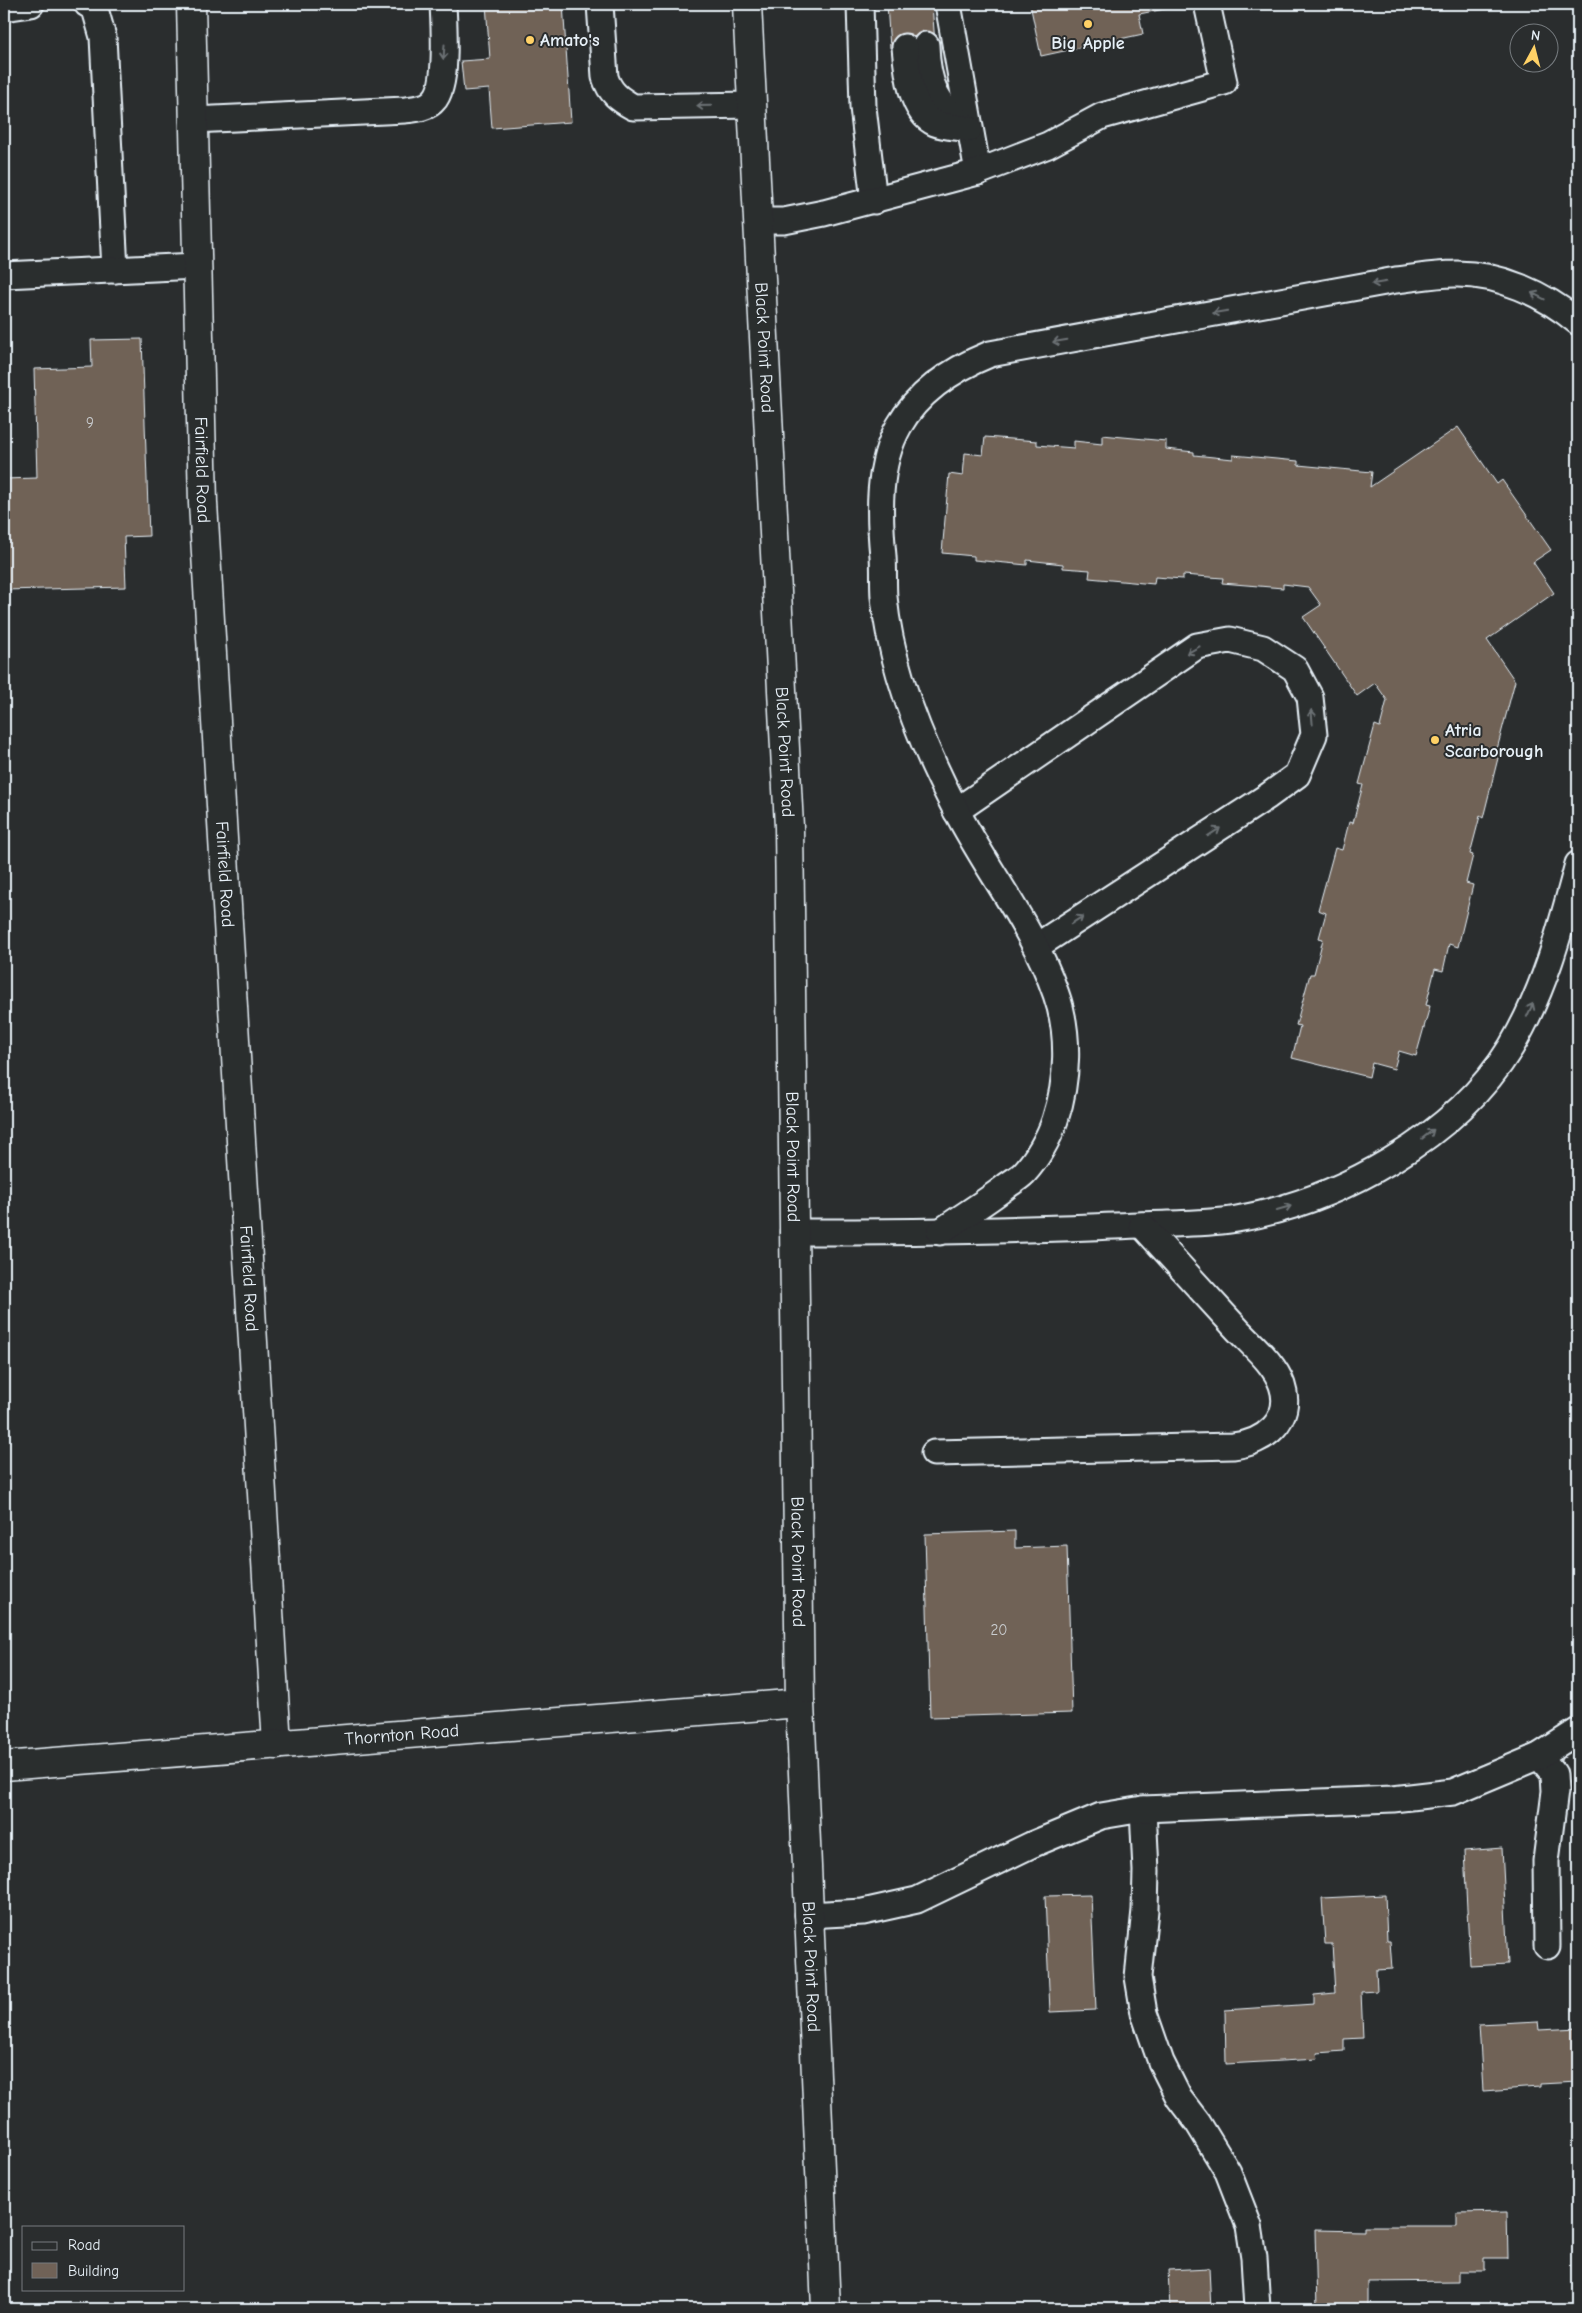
<svg xmlns="http://www.w3.org/2000/svg" width="1582" height="2313" font-family="'Comic Neue',sans-serif">
<style>
.building{fill:#706257;stroke:#e8f1f8}
.lines{fill:none;stroke-linecap:round;stroke-linejoin:round}
.service-casing{stroke:#e8f1f8;stroke-width:29}
.minor-casing{stroke:#e8f1f8;stroke-width:31}
.secondary-casing{stroke:#e8f1f8;stroke-width:31}
.service{stroke:#2a2d2e;stroke-width:25}
.minor{stroke:#2a2d2e;stroke-width:28}
.secondary{stroke:#2a2d2e;stroke-width:28}
.oneway{stroke:#6c7275}
.poi-dot{fill:#ffd166;stroke:#2a2d2e;stroke-width:2}
.labels{text-anchor:middle;stroke-width:4;stroke-linejoin:round;paint-order:stroke}
.number-label{font-size:15px;fill:#cacdd0}
.poi-label{font-size:18px;font-weight:bold;fill:#e8f1f8;stroke:#2a2d2e;text-anchor:start}
.street-label{font-size:18px;fill:#e8f1f8;stroke:#2a2d2e}
</style>
<rect width="100%" height="100%" fill="#2a2d2e"/>
<filter id="ink" filterUnits="userSpaceOnUse"><feTurbulence type="fractalNoise" baseFrequency=".02" numOctaves="2"/><feDisplacementMap in="SourceGraphic" scale="10" xChannelSelector="R" yChannelSelector="G"/><feConvolveMatrix kernelMatrix="1 2 1 2 8 2 1 2 1" color-interpolation-filters="sRGB"/></filter>
<g filter="url(#ink)">
<g class="building">
<path d="M486,4h77l8,118 -79,6 -3,-39 -25,2 -3,-30 29,-2z"/>
<path d="M887,4h45l3,40 -45,4z"/>
<path d="M1030,4h149l1,2 -41,8 4,20 -102,22z"/>
<path d="M142,339l7,197 -25,1 2,50 -122,3v-111l33,-1 -3,-109 58,-2 -1,-27z"/>
<path d="M1458,427l39,57 5,-4 49,70 -18,12 21,31 -67,47 28,41 -19,72 3,1 -16,64 -3,-2 -10,38 3,1 -7,28 7,2 -15,62 -9,-3 -6,27 -8,-2 -9,36 4,1 -14,50 -17,-5 -5,18 -22,-6 -3,14 -77,-19 8,-32 -4,-1 14,-51h4l9,-35 -4,-1 7,-25 -8,-3 17,-62 7,2 7,-28 4,1 10,-38 -4,-1 16,-59 5,2 7,-27 -12,-17 -18,13 -54,-79 18,-12 -13,-18 -25,-3v4l-61,-5 1,-5 -40,-3v4l-28,-2 -1,7 -65,-6 1,-8 -27,-2v-4l-36,-4v5l-53,-5v-4l-32,-3 7,-79 14,2 2,-23 18,2 2,-18 52,4v4l37,3v-7l28,3v-9l64,6v8l28,3v3l39,4v-4l65,6v4l74,7 -2,15z"/>
<path d="M1015,1531v17l52,-2 5,167 -142,4 -5,-183z"/>
<path d="M1502,1848l6,116 -38,2 -6,-115z"/>
<path d="M1091,1895l5,115 -46,2 -5,-116z"/>
<path d="M1385,1895l2,46h3l2,28 -16,1 1,21 -16,1 2,46 -19,1v12l-27,2 1,6 -92,5 -1,-54 89,-6v-9l21,-2 -3,-49h-7l-3,-46z"/>
<path d="M1538,2021l1,9 39,-2v54l-38,2v3l-57,4 -4,-67z"/>
<path d="M1507,2212l1,46h-23v13h-26v10l-91,1v26l-51,1 -2,-79 49,1v-5h93v-13z"/>
<path d="M1209,2268l2,41h-41l-2,-39z"/>
</g>
<g class="lines">
<g class="service-casing">
<g id="service">
<path d="M87,4l8,5 8,28 12,233"/>
<path d="M600,4l5,73c5,16 14,22 28,30l119,-2"/>
<path d="M860,4l3,103 11,94"/>
<path d="M948,4l30,168"/>
<path d="M4,8l27,-4"/>
<path d="M926,45c1,39 11,62 43,84"/>
<path d="M905,47c2,23 6,66 30,76 10,4 23,4 34,6"/>
<path d="M193,120l212,-10c10,-1 23,-2 29,-10 14,-14 10,-75 9,-96"/>
<path d="M759,221h25l40,-8 154,-41 70,-27 54,-29 122,-34 -17,-78"/>
<path d="M4,275l193,-9"/>
<path d="M956,811l241,-165 33,-6 33,8 32,21 15,28 4,38 -17,40 -29,21 -231,150"/>
<path d="M793,1232c90,0 179,-1 269,-4 35,-1 71,-3 107,-4 23,-1 46,-1 68,-5 102,-18 219,-82 274,-172 34,-57 50,-120 67,-183"/>
<path d="M940,1232c21,-15 43,-28 64,-44 6,-5 14,-9 20,-15 13,-14 25,-35 31,-53 13,-39 15,-87 1,-126 -23,-67 -68,-122 -100,-184 -34,-65 -65,-139 -72,-213 -1,-13 0,-27 -1,-41 -4,-42 -6,-91 16,-130 20,-35 54,-57 91,-72l406,-74c19,-2 39,-6 58,-6 45,-1 90,20 124,48"/>
<path d="M934,1453l299,-7c31,-3 61,-26 49,-61 -7,-21 -30,-40 -45,-56 -32,-35 -63,-69 -95,-104"/>
<path d="M1539,1756l15,18 1,17 -9,70 1,85"/>
<path d="M1143,1809l3,62 -1,39 -7,67 6,36 17,49 18,36 19,25 30,49 21,54 5,32 3,51"/>
<path d="M808,1915l55,-3 54,-12 114,-55 70,-29 42,-7 250,-10 60,-7 86,-36 39,-25"/>
</g>
</g>
<g class="minor-casing">
<g id="minor">
<path id="s1" d="M191,4l12,499 74,1242"/>
<path id="s2" d="M4,1766l796,-63"/>
</g>
</g>
<g class="secondary-casing">
<g id="secondary">
<path id="s3" d="M747,4l42,823 11,876 26,606"/>
</g>
</g>
<use href="#service" class="service"/>
<use href="#minor" class="minor"/>
<use href="#secondary" class="secondary"/>
</g>
<defs><path id="oneway-shaft" d="M-6 0H5M1.5-3L5.5 0L1.5 3" fill="none" stroke-width="1.6" stroke-linecap="round" stroke-linejoin="round" transform="scale(1.25)"/></defs>
<g class="oneway">
<use href="#oneway-shaft" transform="translate(444 52) rotate(94)"/>
<use href="#oneway-shaft" transform="translate(704 106) rotate(179)"/>
<use href="#oneway-shaft" transform="translate(1379 283) rotate(170)"/>
<use href="#oneway-shaft" transform="translate(1538 296) rotate(-153)"/>
<use href="#oneway-shaft" transform="translate(1220 312) rotate(170)"/>
<use href="#oneway-shaft" transform="translate(1060 341) rotate(170)"/>
<use href="#oneway-shaft" transform="translate(1193 650) rotate(151)"/>
<use href="#oneway-shaft" transform="translate(1312 717) rotate(-95)"/>
<use href="#oneway-shaft" transform="translate(1214 832) rotate(-33)"/>
<use href="#oneway-shaft" transform="translate(1077 920) rotate(-33)"/>
<use href="#oneway-shaft" transform="translate(1530 1010) rotate(-65)"/>
<use href="#oneway-shaft" transform="translate(1428 1134) rotate(-38)"/>
<use href="#oneway-shaft" transform="translate(1284 1208) rotate(-16)"/>
</g>
</g>
<g class="poi-dot">
<circle cx="1088" cy="24" r="5"/>
<circle cx="530" cy="40" r="5"/>
<circle cx="1435" cy="740" r="5"/>
</g>
<g class="labels">
<g class="number-label">
<text x="90" y="428">9</text>
<text x="999" y="1635">20</text>
</g>
<g class="poi-label">
<text x="540" y="46">Amato's</text>
<text x="1088" y="49" text-anchor="middle">Big Apple</text>
<text x="1445" y="736">Atria<tspan x="1445" dy="21">Scarborough</tspan></text>
</g>
<g class="street-label">
<text dy="6" stroke="none"><textPath href="#s3" startOffset="344">Black Point Road</textPath></text>
<text dy="6" stroke="none"><textPath href="#s1" startOffset="466">Fairfield Road</textPath></text>
<text dy="6" stroke="none"><textPath href="#s3" startOffset="749">Black Point Road</textPath></text>
<text dy="6" stroke="none"><textPath href="#s1" startOffset="871">Fairfield Road</textPath></text>
<text dy="6" stroke="none"><textPath href="#s3" startOffset="1154">Black Point Road</textPath></text>
<text dy="6" stroke="none"><textPath href="#s1" startOffset="1276">Fairfield Road</textPath></text>
<text dy="6" stroke="none"><textPath href="#s3" startOffset="1559">Black Point Road</textPath></text>
<text dy="6" stroke="none"><textPath href="#s2" startOffset="399">Thornton Road</textPath></text>
<text dy="6" stroke="none"><textPath href="#s3" startOffset="1964">Black Point Road</textPath></text>
</g>
</g>
<rect width="1582" height="2313" fill="none" stroke="#2a2d2e" stroke-width="20"/>
<rect x="10" y="10" width="1562" height="2293" fill="none" stroke="#e8f1f8" stroke-width="2" filter="url(#ink)"/>
<rect x="22" y="2226" width="162" height="65" fill="#2a2d2e" stroke="#767b7f"/>
<rect x="32" y="2242" width="25" height="8" fill="#2a2d2e" stroke="#767b7f"/>
<text x="68" y="2250" font-size="15" fill="#e8f1f8">Road</text>
<rect x="32" y="2263" width="25" height="15" fill="#706257" stroke="#767b7f"/>
<text x="68" y="2276" font-size="15" fill="#e8f1f8">Building</text>
<g transform="translate(1534 48) rotate(7)"><circle r="24" fill="#2a2d2e" stroke="#767b7f"/>
<path d="M0-4L9 19L0 12L-9 19Z" fill="#ffd166"/>
<text y="-8" font-size="14" font-weight="bold" text-anchor="middle" fill="#e8f1f8">N</text>
</g>
</svg>
